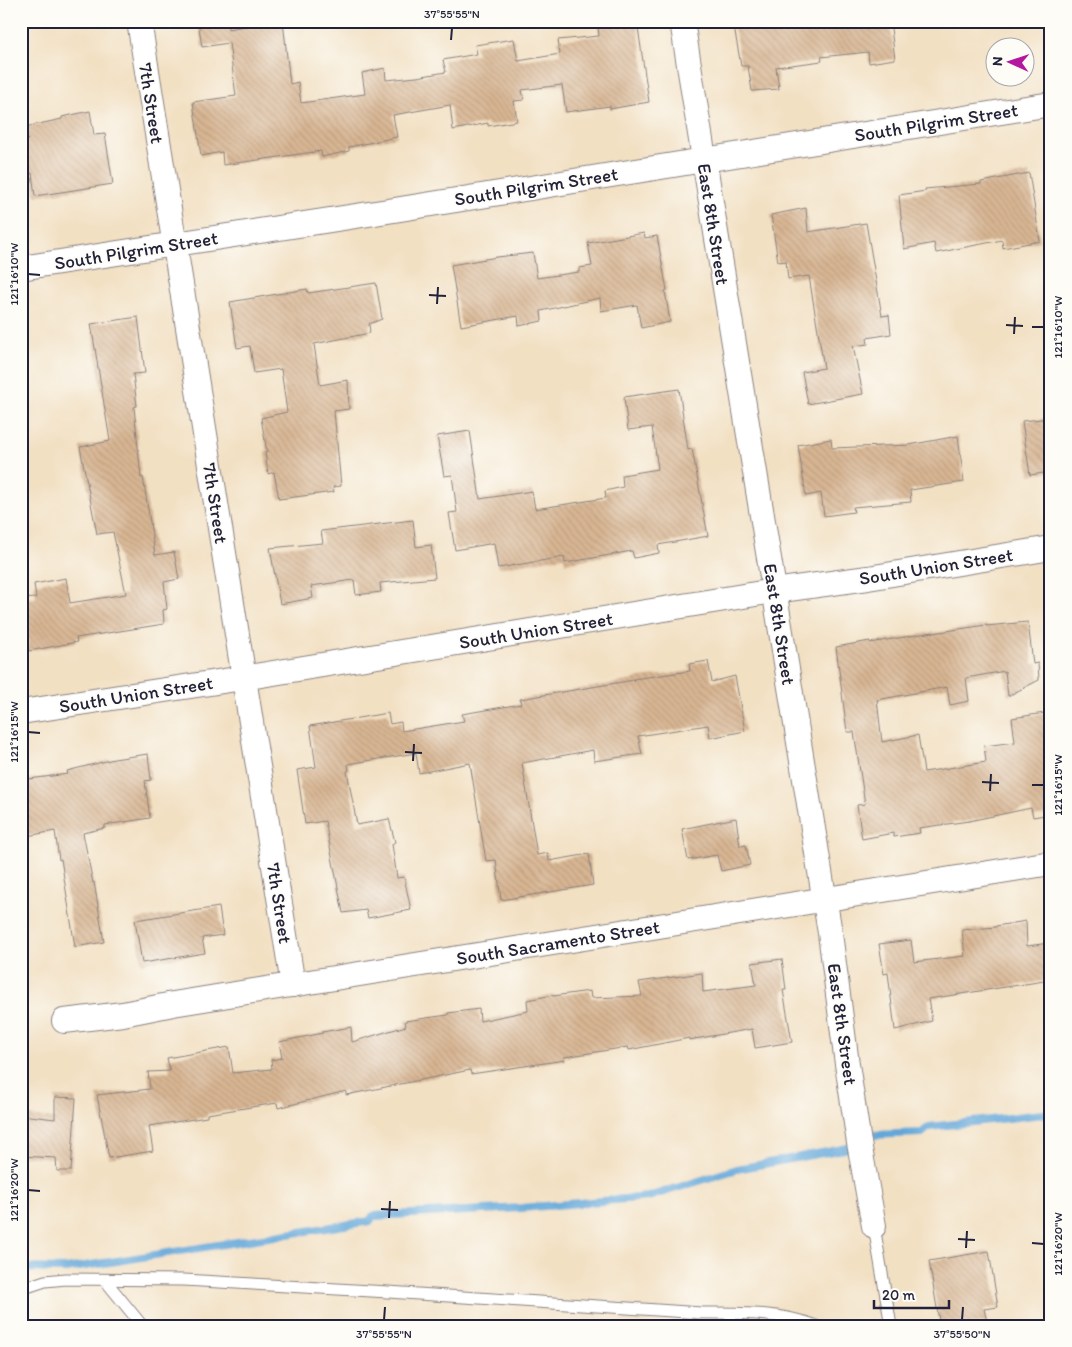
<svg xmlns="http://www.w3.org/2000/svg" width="1072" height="1347" font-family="Itim,sans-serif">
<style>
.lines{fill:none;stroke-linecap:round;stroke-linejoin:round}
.stream{stroke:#64a7d9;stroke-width:8}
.building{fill:url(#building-back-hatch)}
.service-casing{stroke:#8a817f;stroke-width:13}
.minor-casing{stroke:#8a817f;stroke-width:26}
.service{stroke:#fff;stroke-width:11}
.minor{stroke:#fff;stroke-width:24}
.ticks{fill:none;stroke:#22223b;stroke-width:2}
.labels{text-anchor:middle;stroke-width:4;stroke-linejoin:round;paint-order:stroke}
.street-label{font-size:19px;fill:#22223b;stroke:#fdfcf7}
.neatline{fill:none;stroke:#22223b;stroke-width:2}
.ticks-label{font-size:12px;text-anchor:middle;fill:#22223b}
</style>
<defs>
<pattern id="building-back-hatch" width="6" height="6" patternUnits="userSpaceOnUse" patternTransform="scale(1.25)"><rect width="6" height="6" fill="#d8b693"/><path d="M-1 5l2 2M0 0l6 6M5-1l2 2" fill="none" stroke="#b99c80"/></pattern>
</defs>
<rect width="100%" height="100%" fill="#fdfcf7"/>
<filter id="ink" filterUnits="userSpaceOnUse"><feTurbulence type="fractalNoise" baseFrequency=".02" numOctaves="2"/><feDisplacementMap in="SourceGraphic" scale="10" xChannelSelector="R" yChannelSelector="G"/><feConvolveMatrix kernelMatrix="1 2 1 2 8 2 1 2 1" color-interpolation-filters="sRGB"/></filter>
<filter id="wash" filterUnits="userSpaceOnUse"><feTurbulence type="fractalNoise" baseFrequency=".0096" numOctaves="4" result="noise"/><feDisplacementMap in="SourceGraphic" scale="20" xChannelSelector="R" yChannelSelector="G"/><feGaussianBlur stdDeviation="1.12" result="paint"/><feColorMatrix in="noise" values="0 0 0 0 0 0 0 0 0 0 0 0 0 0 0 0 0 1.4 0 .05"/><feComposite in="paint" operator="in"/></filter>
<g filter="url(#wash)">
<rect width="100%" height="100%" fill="#f2e0c3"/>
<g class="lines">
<path class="stream" d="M21,1268l45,1 304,-48 3,-5 149,-8 126,-11 89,-28 122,-23 12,-11 51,-2 7,-6 122,-14"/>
</g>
<g id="blocks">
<g class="building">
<path d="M198,21h29l1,8 45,-8h10l7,63 8,-2 3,21 64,-9 -3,-21 23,-5 1,12 31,-3 29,-5 -3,-12 34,-6 -2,-9 39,-6 4,22 42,-7 -2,-14 41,-4 -1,-9 39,-6 12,81 -39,7v-3l-44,6 -4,-27 -40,5 2,10 -10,1 3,20 -29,5v-3l-35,7 -3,-25 -57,10 4,22 -48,10v4l-27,6 -1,-6 -98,14 -1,-13 -21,4 -8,-54 43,-6 -7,-53 -27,4z"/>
<path d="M733,21h157l5,38 -26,4 -1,-11 -47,5 1,4 -46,6 3,22 -27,2 -4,-25h-7z"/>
<path d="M90,111l4,24 11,-1 8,50 -78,12 -3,-23 -4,1 -1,-5h-6v-28l7,-1 -3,-13 37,-8v-2z"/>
<path d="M1029,173l11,68 -37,7 -1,-8 -66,13 -2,-10 -30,6 -5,-54 27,-4 -1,-2 56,-5v-2z"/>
<path d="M806,208l2,24 58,-9 16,93 7,-1 2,19 -24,4 1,6 -15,2 10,48 -55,10 -6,-32 22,-4 -15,-92 -21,3 -2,-18 -8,1 -7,-47z"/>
<path d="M644,233l1,5 12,-2 10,54 -2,1 5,31 -29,6 -4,-23 -36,6 -1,-13 -59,13 1,10 -23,5 -1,-10 -57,10 -10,-61 46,-8 36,-4 4,25 42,-6v-4l13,-2 -4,-23z"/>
<path d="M376,283l6,36 -13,5 1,9 -56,11 6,41 28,-5 1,29 -15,2 7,75 -8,1 1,5 -55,7 -5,-27 -6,2 -3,-22h2l-6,-34 26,-6 -6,-43 -27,4 -4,-27 -13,2 -7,-46 77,-13 1,4z"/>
<path d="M138,317l7,56 -12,1 4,32 -3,1 7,71 2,-1 12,78 19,-3 5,27 -15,3 3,27 -4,1 1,14 -88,14 1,4 -48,9 -8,-52 15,-1 -2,-14 32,-6 4,25 56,-9 -13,-62 -16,2 -17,-87 30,-6 -19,-117z"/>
<path d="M679,389l9,61 4,-1 16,87 -50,9 1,8 -25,5 -2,-7 -67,12 -1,-6 -66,11 -4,-25 -39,7 -6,-37 8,-1 -5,-37 -8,1 -7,-40 33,-5 10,68 52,-8 3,18 71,-11 -1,-7 18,-4 -1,-12 36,-6 -6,-42 -24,3 -4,-33z"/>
<path d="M1051,418v54l-21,3 -8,-54z"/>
<path d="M958,436l6,46 -54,8 1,12 -58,5 1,5 -30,4 -3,-23 -15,3 -8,-51 33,-6 1,9 77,-3z"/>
<path d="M413,520l3,27 15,-2 4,33 -55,5 1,9 -25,3 -2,-15 -43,6 2,12 -33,6 -10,-56 53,-5 -2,-12z"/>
<path d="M1028,622l5,42 5,-1 1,17 -31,16 -3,-25 -39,7 3,23 -19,4 -3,-18 -70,13 5,42 36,-7 6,37 62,-10 -2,-16 31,-4 -3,-24 39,-6v102l-18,3 -2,-9 -62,13 -50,7 1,5 -26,4 -1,-4 -31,6 -5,-34 8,-1 -11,-72h-7l-11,-85 34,-6v2l63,-11v1l53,-8v1z"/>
<path d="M708,661l4,21 23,-6 10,55 -35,7 -2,-13 -70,11 4,18 -48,7 -1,-11 -71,13 15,92 11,-2 1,8 40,-7 4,31 -92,15 -5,-40 -10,1 -16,-98 -51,10 -3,-20 -68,11 1,6 -2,1 10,54 32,-6 6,23 -3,2 5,34 7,-1 7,33 -43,8 -2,-8 -23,3 -18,-92 -20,3 -8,-54 19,-3 -6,-41 78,-13 2,11 11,-2 1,9 62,-10 -2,-7 59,-10 -1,-5 114,-19 -1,-1 57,-8 -1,-7z"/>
<path d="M148,754l3,26 -6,1 5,37 -45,7v3l-22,5 10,50 1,-1 10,60 -29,5 -14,-88 -2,1 -4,-29 -34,6v-57l47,-6 -1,-3 47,-12z"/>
<path d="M736,818l4,28 6,-1 4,20 -29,6 -4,-16 -29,5 -6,-31z"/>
<path d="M219,907l4,28 -21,3 3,15 -63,10 -7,-43z"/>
<path d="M1026,921l1,25 22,-3 2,37 -123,19 4,22 -37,9 -7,-57 -4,1 -5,-30 32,-4 3,22 51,-6 -3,-26 34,-3v-1z"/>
<path d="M782,959l4,31h-3l9,52 -37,6 -3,-19 -63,11v-2l-60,12 -1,-3 -64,10 1,3 -94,14 -1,-4 -124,25v-4l-68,17 -1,-5 -70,11v3l-58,9 4,25 -44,7 -12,-63 53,-6 -2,-17 22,-1 -3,-13 62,-11 4,26 39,-4 -1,-9 11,-2 -3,-16 44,-9 -1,-1 29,-5 1,15 54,-16 -1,-5 43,-6v-2l31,-4 1,12 48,-10 -1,-11 26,-5v1l37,-5 1,7 51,-2 -3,-14 63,-9 1,19 53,-7 -4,-22z"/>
<path d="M55,1097l21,1 -5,73h-14l-1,-13 -35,-2v-41l34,4z"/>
<path d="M989,1251l9,56 -14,2 3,13 -22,4h-25l-11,-65z"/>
</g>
</g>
</g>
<g filter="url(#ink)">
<use href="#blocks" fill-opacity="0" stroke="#8a817f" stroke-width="1"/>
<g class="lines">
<g class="service-casing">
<g id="service">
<path d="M874,1226l17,100"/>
<path d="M105,1280l35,43 1,3"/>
<path d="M21,1286h9l15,-5 21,-2 118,1 204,12 314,21c38,0 78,-1 114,13"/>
</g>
</g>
<g class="minor-casing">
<g id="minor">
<path d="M139,21l154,964"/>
<path d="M682,21l22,138 126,774 17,131 12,79 15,83"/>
<path d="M21,268l367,-57 663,-107"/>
<path d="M21,712l222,-34 531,-87 94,-13 183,-30"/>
<path d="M64,1021l59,-7 50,-10 878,-141"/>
</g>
</g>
<use href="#service" class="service"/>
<use href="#minor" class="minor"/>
</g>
</g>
<path class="ticks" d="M451,40l1,-12M28,274l12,1M429,295l17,1M437,304l1,-17M1006,325l17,1M1032,327h12M1014,334l1,-17M28,732l12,1M405,752l17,1M413,761l1,-17M982,782l17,1M1032,785h12M990,791l1,-17M28,1190l12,1M381,1209l17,1M389,1218l1,-17M958,1239l17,1M1032,1243l12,1M966,1248l1,-17M384,1320l1,-13M962,1320l1,-13"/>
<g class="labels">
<g class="street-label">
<text transform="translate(152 103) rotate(81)" y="7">7th Street</text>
<text transform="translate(936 122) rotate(-9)" y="7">South Pilgrim Street</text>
<text transform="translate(536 186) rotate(-9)" y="7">South Pilgrim Street</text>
<text transform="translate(714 224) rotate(81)" y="7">East 8th Street</text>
<text transform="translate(136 250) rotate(-9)" y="7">South Pilgrim Street</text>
<text transform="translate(216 503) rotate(81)" y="7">7th Street</text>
<text transform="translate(936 566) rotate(-9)" y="7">South Union Street</text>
<text transform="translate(780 624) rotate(81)" y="7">East 8th Street</text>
<text transform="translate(536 630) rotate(-9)" y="7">South Union Street</text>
<text transform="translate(136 694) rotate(-9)" y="7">South Union Street</text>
<text transform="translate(280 903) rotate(81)" y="7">7th Street</text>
<text transform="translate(558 942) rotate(-9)" y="7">South Sacramento Street</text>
<text transform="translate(843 1024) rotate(82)" y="7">East 8th Street</text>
</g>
</g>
<rect width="1072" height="1347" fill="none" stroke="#fdfcf7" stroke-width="55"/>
<g transform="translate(1010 62) rotate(273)"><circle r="24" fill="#fdfcf7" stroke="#a5a5ac"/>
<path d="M0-4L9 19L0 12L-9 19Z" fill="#b5179e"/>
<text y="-8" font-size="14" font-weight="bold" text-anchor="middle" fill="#22223b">N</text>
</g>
<path d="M874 1300v8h75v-8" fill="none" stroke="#22223b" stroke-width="2.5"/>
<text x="882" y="1300" font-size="15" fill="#22223b" stroke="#fdfcf7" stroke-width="4" paint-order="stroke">20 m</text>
<rect x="28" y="28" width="1016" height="1292" class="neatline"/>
<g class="ticks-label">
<text x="452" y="18">37°55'55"N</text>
<text transform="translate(14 274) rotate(-90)" y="4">121°16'10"W</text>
<text transform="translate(1058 327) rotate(-90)" y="4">121°16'10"W</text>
<text transform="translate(14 732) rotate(-90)" y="4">121°16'15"W</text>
<text transform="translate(1058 785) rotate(-90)" y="4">121°16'15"W</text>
<text transform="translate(14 1190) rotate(-90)" y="4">121°16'20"W</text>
<text transform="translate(1058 1244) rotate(-90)" y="4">121°16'20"W</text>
<text x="384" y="1338">37°55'55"N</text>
<text x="962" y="1338">37°55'50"N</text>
</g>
</svg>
